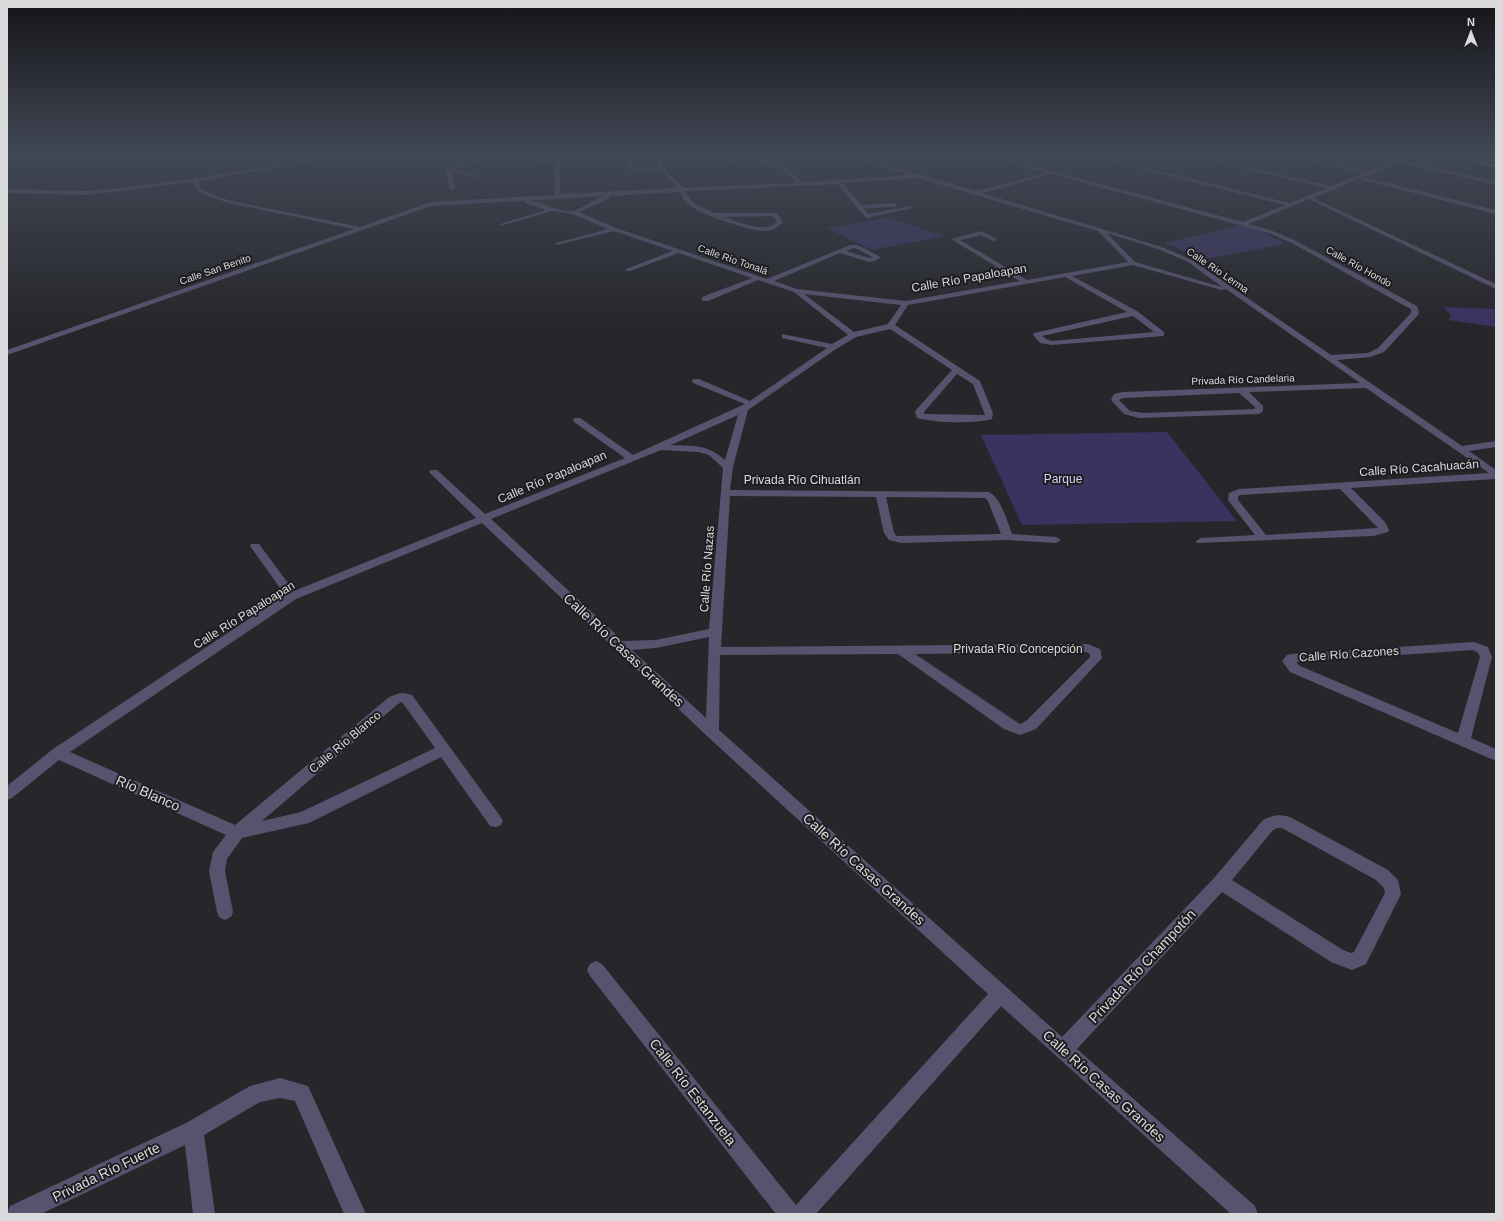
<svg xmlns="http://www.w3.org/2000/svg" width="1503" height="1221" font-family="Arial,sans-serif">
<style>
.green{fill:#3b325f}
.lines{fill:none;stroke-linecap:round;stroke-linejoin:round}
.minor{fill:#57536e;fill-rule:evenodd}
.major{fill:#877db5;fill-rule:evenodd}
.labels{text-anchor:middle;stroke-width:4;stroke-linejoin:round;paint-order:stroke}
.far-street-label{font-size:10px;fill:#dbdadd;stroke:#1e1d21}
.street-label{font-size:12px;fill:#dbdadd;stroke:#1e1d21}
.park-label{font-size:12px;fill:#d5d0f6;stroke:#1e1d21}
.near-street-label{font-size:14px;fill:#dbdadd;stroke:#1e1d21}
</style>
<rect width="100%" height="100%" fill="#27272b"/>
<g class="green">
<path d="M1446,154h43l7,1v7l-15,-1z"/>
<path d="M888,218l57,18 -73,14 -45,-22z"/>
<path d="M1243,225l17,5 26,14 -82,15 -40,-16z"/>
<path d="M1443,307l53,2v18l-47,-7 2,-5z"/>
<path d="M1167,432l70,89 -215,4 -41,-90z"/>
</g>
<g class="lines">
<g class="minor">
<path d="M334,154h5l-7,4 -133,23 1,7 14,7 18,6 128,26 70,-25 124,-7 1,-29 -39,-12h7l33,9 3,-9h4l-3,11v29l117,-6 -15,-17 -34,-2 -2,-9 17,-4 17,3 5,10 18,19 114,-5 -14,-14 -13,-5h-38l-5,-1 -3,-7 3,-2h6l-4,3 3,5h31l-17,-8h6l35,13 15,15 107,-7 -69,-21h7l129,37 70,-18 -65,-19h7l255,68 42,-17 -204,-51c10,-1 20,4 30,5 10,1 21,-5 31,-5l-23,7 171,42 36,-15 -145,-34h8l142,32 33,-13 -83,-19h8l79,17 26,-10 -26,-7h8l120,27v4l-97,-23 -35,15 132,33v4l-137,-35 -46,19 183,86v5l-187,-90 -60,25 24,7 23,10 121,65 2,7 -1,2 -34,37 -14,5 -33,3 125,86 34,-5v6l-27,4 27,19v9l-145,9 34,34 4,8 -1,2 -14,4 -177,7 -1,-2 5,-3 54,-3 -27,-35 1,-7 10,-4 250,-16 -123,-85 -117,4 14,14v5l-4,3 -120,4 -15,-4 -13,-14 3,-6 9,-2 237,-9 -134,-94 -5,1 -88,-25 -61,11 65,35 27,21v4l-112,9 -12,-2 -7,-8 1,-2 93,-21 -62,-35 -157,28 -13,20 85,56 13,32 -1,6c-18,5 -56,4 -75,-1l-2,-6 1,-2 36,-40 -62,-41 -34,8 -20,12 -88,61 -15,57 -3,23 258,2c12,3 20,31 24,42l44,3 5,3 -5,3 -48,-3 -107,3 -12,-3 -5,-7 -8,-36 -146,-1 -9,151 367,-3 12,5 2,9 -66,71 -16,6 -16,-6 -106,-75 -178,1 -1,75 343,307 153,-160 48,-57c10,-5 16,-6 27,-3l98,53 10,10 3,14 -35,70 -14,6 -21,-8 -109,-70 -145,157 178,157 3,8h-27l-230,-208 -185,208h-40l-186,-238 -3,-6 3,-6 6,-3 6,3 194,241 192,-211 -281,-258 -225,-213 -186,76 -226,153 165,73 153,-127c9,-5 14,-6 24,-3l88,121 3,5 -3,5 -5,1 -5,-1 -49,-69 -132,66 -67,15 -15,21 -2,12 8,41 -2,5 -6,3 -6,-3 -2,-5 -8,-41 4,-19 13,-17 -167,-75 -47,38 -5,2v-14l46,-37 232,-154 -35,-49 1,-2h8l35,47 182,-73 -45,-44 -2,-2 2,-2h6l48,44 140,-56 -51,-36 -1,-2 1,-2h6l53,37 112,-51 -52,-21 -1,-2 1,-2h6l51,22 77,-53 -45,-10v-4l50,10 16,-9 -54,-43 -36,-12 -50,21h-6v-4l50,-19 -73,-25 -49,18h-4v-2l47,-18 -59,-20 -58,14v-2l52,-14 -36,-15 -20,-3 -52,15v-2l46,-14 -21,-7v-2c16,-2 29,11 45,10 14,-1 26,-16 40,-15v2l-31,14 37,16 151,51 83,-34h8l23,12 -6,4 -6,1 -29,-9 -66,28 23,8 109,12 114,-20 -69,-42 31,-8 16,9 -5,1 -12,-6 -21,5 67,40 101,-18 -30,-31 -181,-53 -74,5 18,22 33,-2 3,2 -3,2 -30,1 4,6 42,-8 3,2 -46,10 -10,-10 -19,-24 -153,7 8,12 22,10h62l6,9c-5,6 -12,9 -19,9 -15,0 -65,-17 -76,-27 -4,-3 -6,-8 -8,-12l-249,14 -424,149v-5l347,-121 -125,-26 -19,-6 -14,-7 -2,-8 -109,13 -78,-2v-4l78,2 27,-2 84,-11 135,-22zM643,159l13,2 4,7 -28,-1 -1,-5zM1052,174l217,59 23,10 113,63 6,3v4l-33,35 -10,5 -37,2 -139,-95 -30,-13 -180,-54zM773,216l4,6c-14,12 -38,0 -53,-5zM1107,233l51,16 30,13 34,25 -87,-25zM853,248h2l18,9 -4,1 -23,-7zM804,294l97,11 -13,19 -34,8zM1133,316l21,16 -102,9 -6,-2 -4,-3zM957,374l16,10 12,31 -61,-1v-2zM1239,393l16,14v2l-111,4 -14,-2 -11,-11 4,-2zM738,415l-13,45c-18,-16 -31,-14 -54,-15zM661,450l38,2 10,3 14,13 -14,161 -53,11 -33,1 -132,-122zM1340,489l38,39 -112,7 -28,-35v-4l3,-1zM886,497l99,1 3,3 13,33 -104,2 -3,-3zM709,637l-3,81 -74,-68 24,-2zM1086,652l4,2v3l-64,64 -6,3 -105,-70zM402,702l33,46 -134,64 -39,9 136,-117zM1277,828h5l94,52 8,8 1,5 -31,59 -3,1 -8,-3 -111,-70 41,-50z"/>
<path d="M505,154h8l-59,14 24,8 -3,2 -24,-8 4,18 -3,2 -3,-2 -3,-21z"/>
<path d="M1474,642l14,5 4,10 -21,81 25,11v12l-206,-89 -8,-11 5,-6 5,-1zM1473,650l5,3 2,4 -22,76 -158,-67 -4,-4z"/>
<path d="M280,1078l28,8 58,128h-22l-49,-113 -15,-3 -20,4 -56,33 11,79h-22l-8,-69 -144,69h-34l3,-8 176,-83 64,-37z"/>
</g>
<g class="major">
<path d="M1439,154h8l49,11v2z"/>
<rect x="1492" y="154" width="4" height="1"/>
</g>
</g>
<linearGradient id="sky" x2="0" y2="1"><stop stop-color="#151518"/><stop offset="0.47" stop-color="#414755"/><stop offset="1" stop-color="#414755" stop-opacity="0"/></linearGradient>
<rect width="1503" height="325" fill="url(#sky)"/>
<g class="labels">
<g class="far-street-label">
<text transform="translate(733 259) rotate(19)" y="4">Calle Río Tonalá</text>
<text transform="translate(1359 266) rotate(29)" y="4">Calle Río Hondo</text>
<text transform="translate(215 269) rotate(-19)" y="4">Calle San Benito</text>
<text transform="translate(1218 270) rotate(34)" y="4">Calle Río Lerma</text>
<text transform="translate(1243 379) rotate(-2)" y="4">Privada Río Candelaria</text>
</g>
<g class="street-label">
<text transform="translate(969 278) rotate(-10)" y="4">Calle Río Papaloapan</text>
<text transform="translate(1419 468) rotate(-4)" y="4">Calle Río Cacahuacán</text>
<text transform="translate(552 477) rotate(-23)" y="4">Calle Río Papaloapan</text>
<text x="802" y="484">Privada Río Cihuatlán</text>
<text transform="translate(707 569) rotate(-86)" y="4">Calle Río Nazas</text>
<text transform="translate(244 615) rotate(-32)" y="4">Calle Río Papaloapan</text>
<text x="1018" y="653">Privada Río Concepción</text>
<text transform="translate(1349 654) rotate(-4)" y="4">Calle Río Cazones</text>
<text transform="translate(345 742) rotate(-40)" y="4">Calle Río Blanco</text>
</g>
<g class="park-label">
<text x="1063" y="483">Parque</text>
</g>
<g class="near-street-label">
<text transform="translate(624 650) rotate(43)" y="5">Calle Río Casas Grandes</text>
<text transform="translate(148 793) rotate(24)" y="5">Río Blanco</text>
<text transform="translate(864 869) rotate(42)" y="5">Calle Río Casas Grandes</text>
<text transform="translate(1142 966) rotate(-47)" y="5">Privada Río Champotón</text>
<text transform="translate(1104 1086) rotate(42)" y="5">Calle Río Casas Grandes</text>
<text transform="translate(693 1092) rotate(52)" y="5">Calle Río Estanzuela</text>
<text transform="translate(106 1172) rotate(-26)" y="5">Privada Río Fuerte</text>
</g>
</g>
<rect width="1503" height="1221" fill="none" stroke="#dbdadd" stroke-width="16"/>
<g transform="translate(1471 32)" stroke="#1e1d21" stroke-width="3" paint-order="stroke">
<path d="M0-3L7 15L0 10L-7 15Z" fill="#dbdadd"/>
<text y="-6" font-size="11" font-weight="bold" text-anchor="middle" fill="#dbdadd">N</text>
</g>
</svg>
